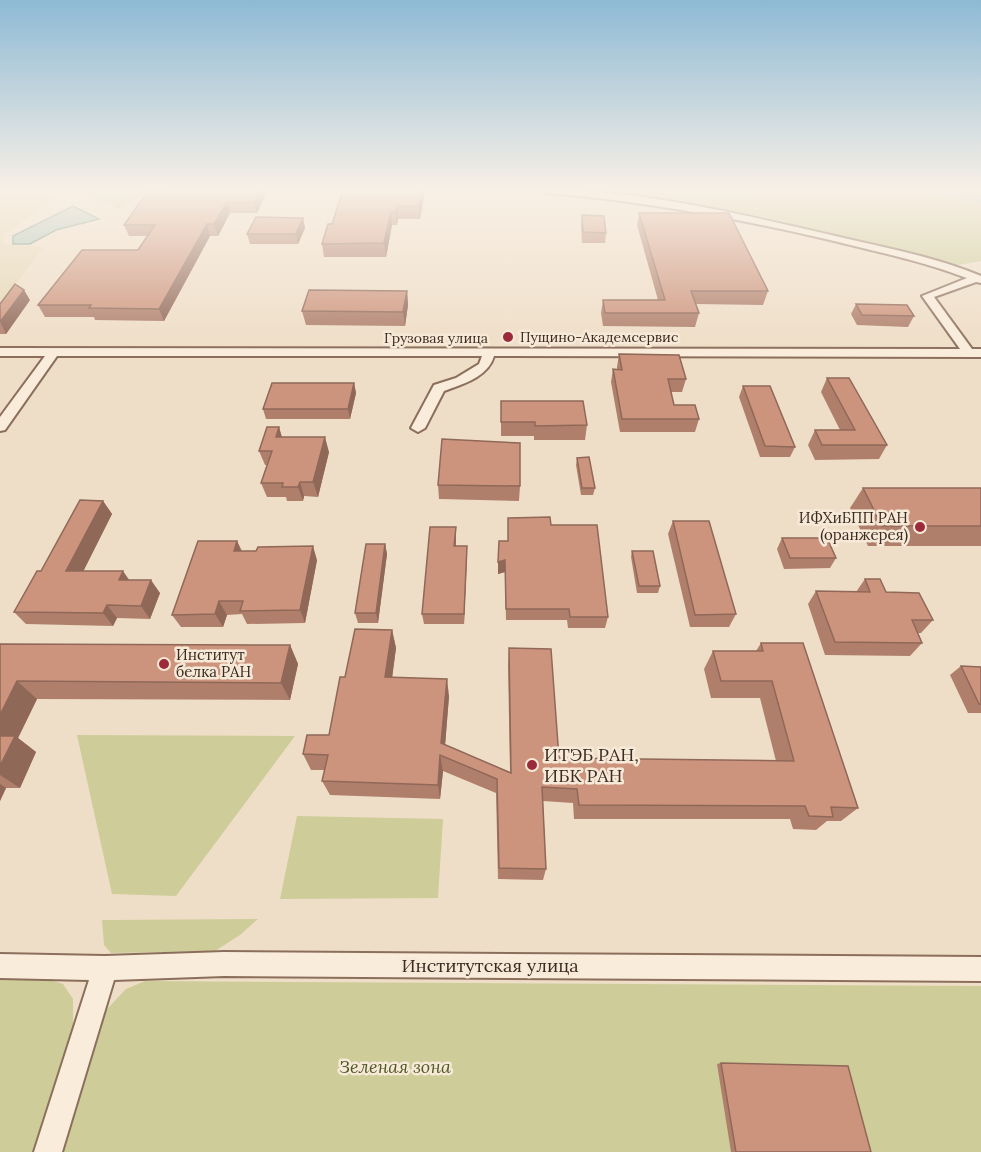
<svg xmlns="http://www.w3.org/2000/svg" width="981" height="1152" font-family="Lora,serif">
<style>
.farmland{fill:#e5d7b4}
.green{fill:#cecd9a}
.water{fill:#a8c3b8;stroke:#6e9285;stroke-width:1.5}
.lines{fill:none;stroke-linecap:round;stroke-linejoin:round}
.river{fill:#a8c3b8;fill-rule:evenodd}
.minor-casing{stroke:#8b6f5c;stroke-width:4}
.minor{fill:#f9ecdb;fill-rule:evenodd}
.wall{fill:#b07f6c}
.shaded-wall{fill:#906858}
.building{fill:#cd947d;stroke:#906858;stroke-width:1.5}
.poi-dot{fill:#9b2b3a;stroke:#f6e9d7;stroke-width:2}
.labels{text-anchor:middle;stroke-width:5;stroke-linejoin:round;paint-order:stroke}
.far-poi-label{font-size:14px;fill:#3b2a20;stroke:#f6e9d7;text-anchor:start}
.far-street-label{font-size:14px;fill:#3b2a20;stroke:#f6e9d7}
.poi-label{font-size:15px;fill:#3b2a20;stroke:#f6e9d7;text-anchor:end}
.near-poi-label{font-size:18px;fill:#3b2a20;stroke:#f6e9d7;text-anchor:start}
.near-street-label{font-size:18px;fill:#3b2a20;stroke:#f6e9d7}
.near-park-label{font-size:18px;font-style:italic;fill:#515826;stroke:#f6e9d7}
</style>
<rect width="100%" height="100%" fill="#efdec7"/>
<path class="farmland" d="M0,190h66l-62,45v9l39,3 -43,59z"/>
<g class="green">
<path d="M74,190h82l-17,6 -21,13 -7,-5 -39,-12z"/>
<path d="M614,190h367v71l-23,4 -189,-47z"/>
<path d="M77,735l218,1 -119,160 -64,-2z"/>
<path d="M297,816l146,3 -5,79 -158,1z"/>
<path d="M258,919l-18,16 -25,16 -104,2 -7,-8 -2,-25z"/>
<path d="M0,977l43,1 20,6 10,15v28l-37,125h-36z"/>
<path d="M145,981l836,5v166h-921l38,-125 10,-19 18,-19z"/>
</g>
<path class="water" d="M73,206l26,13 -43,11 -26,14h-17v-8z"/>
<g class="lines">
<path class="river" d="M929,190h26l26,6v8l-50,-11z"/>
<g class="minor-casing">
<g id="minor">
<path d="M543,190c97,0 194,23 288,45 51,12 102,21 150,41v7l-5,-1 -42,15 38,52h9v8l-487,-1c-6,21 -31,28 -50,35l-19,37 -7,4 -7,-4 23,-43 22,-7 23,-14 3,-8h-425l-52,74 -5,1v-14l45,-61h-45v-8l960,1 -38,-53 45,-18 -6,-2c-43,-16 -87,-25 -131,-36 -94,-22 -187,-39 -283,-47z"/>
<path d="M224,952l757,5v24l-757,-5 -110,4 -52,172h-28l55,-172 -89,-2v-24l105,2z"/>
</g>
</g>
<use href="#minor" class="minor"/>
</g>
<g class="wall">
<path d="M181,190h111v1h-25l-10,22h-27l-12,23h-8l-46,85 -69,-1 -1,-3h-49l-7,-12 100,-55 10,-14h-19l-5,-11z"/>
<path d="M343,190h82l-5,29h-22l-1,6h-5l-6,32h-62l-2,-13 10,-20z"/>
<path d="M639,213l129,78 -5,14 -67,-1 3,9 -4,14 -92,-1 -2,-13 2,-13h55l-21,-75z"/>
<path d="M582,215l24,18 -1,10h-23l-1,-18z"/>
<path d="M303,218l2,10 -7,16h-48l-3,-10z"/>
<path d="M407,291l1,14 -3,21 -99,-1 -4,-14z"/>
<path d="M30,300l-24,34h-6v-30z"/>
<path d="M856,304l58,12 -6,11 -51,-2 -6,-11z"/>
<path d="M619,354l67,25 -4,13h-11l3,13 25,14 -4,13h-75l-9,-50 2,-13h4v-2z"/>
<path d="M827,378l60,67 -8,14 -64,1 -7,-15 7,-15h25l-19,-38z"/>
<path d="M354,383l2,10 -6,26h-84l-3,-10z"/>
<path d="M743,386l52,61 -5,10h-30l-21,-60z"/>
<path d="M501,401l86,24 -2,15h-51v-4h-33z"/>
<path d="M279,427l3,10 47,15 -11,45 -14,-1 -1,5h-16l-1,-4h-19l-6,-14 6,-18h-2l-6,-14z"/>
<path d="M577,458l18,30 -2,7h-12l-5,-30z"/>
<path d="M438,485l82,1 -1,15 -80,-2z"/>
<path d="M863,488h118v58h-113l-18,-38z"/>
<path d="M103,501l9,13 -29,57 46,9 31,13 -10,26 -33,-1 -4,8 -87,-2 -12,-12 27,-41z"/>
<path d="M508,518l43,7 57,92 -3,11h-37l-1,-8h-61l-1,-48 -7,2 10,-33z"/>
<path d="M673,521l63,93 -7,13h-39l-22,-93z"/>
<path d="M456,537v9h11l-3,78h-40l-2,-10z"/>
<path d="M782,538l54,20 -6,10 -46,1 -7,-20z"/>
<path d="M237,541l5,10 75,9 -12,63 -58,1 -5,-10 -15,1 -4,12h-42l-9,-12z"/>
<path d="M385,544l2,10 -9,69h-20l-3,-10z"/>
<path d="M632,551l28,35 -2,7h-21l-6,-36z"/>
<path d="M865,579l68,41 -12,13h-3l4,10 -12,13 -85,-1 -17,-51 8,-13 40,1z"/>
<path d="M392,630l4,18 -4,29 57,19 -4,49 65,27 -2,-106 1,-18 50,110 217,3 -16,-63h-49l-7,-29 9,-18h43l5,-8 97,165 -17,13h-14l-11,9 -23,-1 -3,-10h-216l-1,-16 -30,-2 3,68 -3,11 -45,-1 -2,-86 -53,-22 -3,28 -110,-4 -8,-14 3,-11h-14l-8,-16 26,-19 16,-58z"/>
<path d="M0,644l290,1 8,19 -8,36 -253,-1 -19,39 18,14 -16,36h-14l-6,13z"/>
<path d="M961,666l20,1v46h-13l-18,-38z"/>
<path d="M721,1063l150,89h-140l-14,-88z"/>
</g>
<g class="shaded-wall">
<path d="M260,190l7,1 -10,22 -3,-11z"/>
<path d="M422,190h3l-5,29 -1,-13z"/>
<path d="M227,202l3,11 -12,23 -4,-12z"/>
<path d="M397,206l1,13 -1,6 -1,-13z"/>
<path d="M391,212l1,13 -6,32 -2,-14z"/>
<path d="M303,218l2,10 -7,16 -2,-10z"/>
<path d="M207,224l3,12 -46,85 -5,-12z"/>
<path d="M24,290l6,10 -24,34 -6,-12z"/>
<path d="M407,291l1,14 -3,21 -2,-14z"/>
<path d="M354,383l2,10 -6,26 -2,-10z"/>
<path d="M279,427l4,15 -7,-5z"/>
<path d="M325,437l4,15 -11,45 -5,-15z"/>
<path d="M300,482l4,14 -1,5 -5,-14z"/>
<path d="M103,501l9,13 -35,70 -11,-13z"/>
<path d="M456,527v10l-1,19 -1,-10z"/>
<path d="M237,541l6,14 -9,-4z"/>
<path d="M385,544l2,10 -9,69 -2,-10z"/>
<path d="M313,546l4,14 -12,63 -5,-13z"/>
<path d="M467,546v10l-3,68v-10z"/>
<path d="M505,560v12l-7,2v-12z"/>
<path d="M123,571l9,13 -13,-4z"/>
<path d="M151,580l9,13 -10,26 -9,-13z"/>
<path d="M219,601l8,14 -4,12 -8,-13z"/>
<path d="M107,605l10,13 -4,8 -10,-13z"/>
<path d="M392,630l4,18 -6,46 -5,-17z"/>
<path d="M290,645l8,19 -8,36 -9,-17z"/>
<path d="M447,679l2,17 -5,63 -3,-16z"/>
<path d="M17,681l20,18 -19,39 18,14 -16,36 -20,-13v-60z"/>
<path d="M440,755l3,16 -3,28 -2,-14z"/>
<path d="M0,784l6,4 -6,13z"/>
</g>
<g class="building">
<path d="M181,190h79l-6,12h-27l-13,22h-7l-48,85 -70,-1 2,-3h-53l44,-55h56l17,-25h-31l24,-34z"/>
<path d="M343,190h79l-3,16h-22l-1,6h-5l-7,31 -62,1 6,-20h4z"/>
<path d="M639,213h90l39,78h-77l8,22h-94l-2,-13h62z"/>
<path d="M582,215l22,1 2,17 -23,-1z"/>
<path d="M256,217l47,1 -7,16h-49z"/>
<path d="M15,284l9,6 -24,32v-18z"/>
<path d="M309,290l98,1 -4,21 -101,-1z"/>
<path d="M856,304l51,1 7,11 -52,-1z"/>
<path d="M619,354l60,1 7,24h-18l6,26h21l4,14h-77l-9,-50 9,1z"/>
<path d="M827,378h22l38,67h-65l-7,-15h40z"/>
<path d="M272,383h82l-6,26h-85z"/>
<path d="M743,386h27l25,61 -30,-1z"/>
<path d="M501,401h82l4,24 -52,1v-4h-34z"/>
<path d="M267,427h12l-3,10h49l-12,45h-13l-2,5h-16l1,-4h-22l11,-32h-13z"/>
<path d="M442,439l78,4v43l-82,-1z"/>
<path d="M589,457l6,31h-13l-5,-30z"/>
<path d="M863,488h118v38h-99z"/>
<path d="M80,500l23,1 -37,70h57l-4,9h32l-10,26 -34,-1 -4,8 -89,-1 23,-41h4z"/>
<path d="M550,517l1,8h46l11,92h-38l-1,-8h-63l-1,-49 -7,2 1,-21h9v-23z"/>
<path d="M673,521h36l27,93 -41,1z"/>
<path d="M430,527h26l-2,19h13l-3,68h-42z"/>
<path d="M782,538h45l9,20h-46z"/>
<path d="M198,541h39l-3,10h22l2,-4 55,-1 -13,64 -60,1 3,-10h-24l-4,13 -43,1z"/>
<path d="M366,544h19l-9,69h-21z"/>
<path d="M632,551h21l7,35h-21z"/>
<path d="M865,579h15l6,13 33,1 14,27h-21l10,23 -87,-1 -19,-51 54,1z"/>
<path d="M355,629l37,1 -7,47 62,2 -6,64 70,30 -2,-125 42,1 8,109 235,3 -22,-80h-51l-8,-30h50l-2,-8h42l55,165 -27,-1 2,10 -24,-1 -4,-10 -226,-1 -2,-16 -35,-2 4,82 -47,-1 -2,-89 -57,-24 -2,30 -116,-4 6,-26 -25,-1 4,-19h22l11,-58h5z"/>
<path d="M0,644l290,1 -9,38 -264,-2 -17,34z"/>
<path d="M961,666l20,1v37h-2z"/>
<path d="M0,736h15l-15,30z"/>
<path d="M721,1063l127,3 23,86h-135z"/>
</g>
<linearGradient id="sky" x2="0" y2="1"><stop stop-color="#8ebad5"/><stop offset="0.54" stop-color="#f8f0e6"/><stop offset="1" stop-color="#f8f0e6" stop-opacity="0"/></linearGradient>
<rect width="981" height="351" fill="url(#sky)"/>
<g class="poi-dot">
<circle cx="508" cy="337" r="6"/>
<circle cx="920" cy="527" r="6"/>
<circle cx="164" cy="664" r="6"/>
<circle cx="532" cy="765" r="6"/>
</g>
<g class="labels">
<g class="far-poi-label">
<text x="520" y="342">Пущино-Академсервис</text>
</g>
<g class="far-street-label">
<text x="436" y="343">Грузовая улица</text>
</g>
<g class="poi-label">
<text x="908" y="523">ИФХиБПП РАН<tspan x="908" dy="17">(оранжерея)</tspan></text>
<text x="176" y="660" text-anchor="start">Институт<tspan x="176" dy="17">белка РАН</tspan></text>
</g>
<g class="near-poi-label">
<text x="544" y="761">ИТЭБ РАН,<tspan x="544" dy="21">ИБК РАН</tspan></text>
</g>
<g class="near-street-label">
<text x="490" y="972">Институтская улица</text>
</g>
<g class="near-park-label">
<text x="395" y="1073">Зеленая зона</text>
</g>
</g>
</svg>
